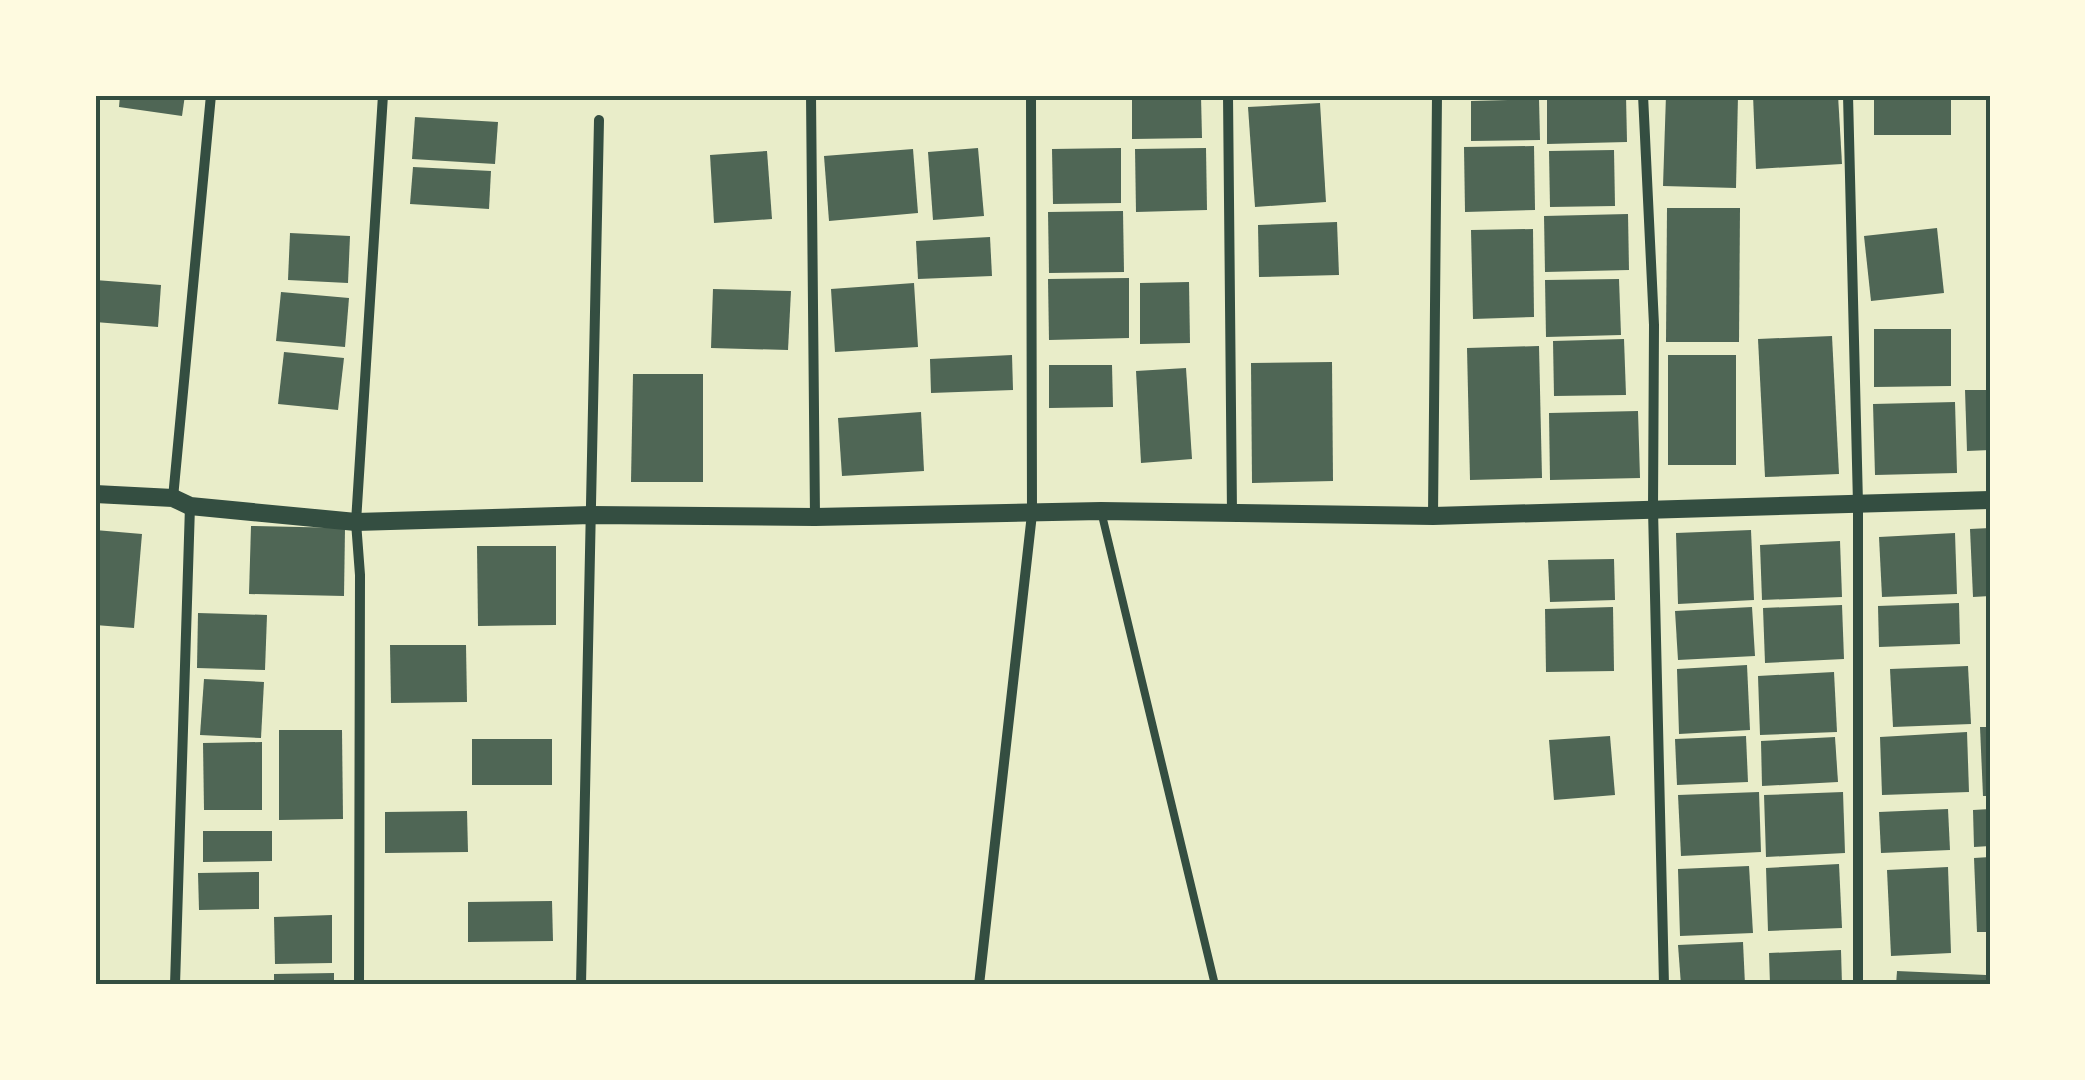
<svg xmlns="http://www.w3.org/2000/svg" width="2085" height="1080" font-family="'Alegreya Sans',sans-serif">
<style>
.building{fill:#4f6655}
.lines{fill:none;stroke-linecap:round;stroke-linejoin:round}
.service{stroke:#344e41;stroke-width:8}
.minor{stroke:#344e41;stroke-width:10}
.tertiary{stroke:#344e41;stroke-width:18}
.neatline{fill:none;stroke:#344e41;stroke-width:4}
</style>
<rect width="100%" height="100%" fill="#e9edc9"/>
<g class="building">
<path d="M120,95h65l-3,21 -63,-9z"/>
<path d="M1547,95h79l1,47 -80,2z"/>
<path d="M1666,95h72l-2,93 -73,-2z"/>
<path d="M1753,95h85l4,69 -86,5z"/>
<rect x="1874" y="95" width="77" height="40"/>
<path d="M1132,96h69l1,42 -70,1z"/>
<path d="M1539,99l1,41 -69,1v-40z"/>
<path d="M1320,103l6,99 -71,5 -7,-100z"/>
<path d="M415,117l83,5 -3,42 -83,-5z"/>
<path d="M1534,146l1,64 -70,2 -1,-65z"/>
<path d="M978,148l6,68 -51,4 -5,-68z"/>
<path d="M1121,148v55l-68,1 -1,-55z"/>
<path d="M1206,148l1,62 -71,2 -1,-63z"/>
<path d="M913,149l5,64 -89,8 -5,-65z"/>
<path d="M1614,150l1,56 -65,1 -1,-56z"/>
<path d="M767,151l5,68 -58,4 -4,-68z"/>
<path d="M413,167l78,4 -2,38 -79,-5z"/>
<path d="M1667,208h73l-1,134h-73z"/>
<path d="M1123,211l1,61 -75,1 -1,-61z"/>
<path d="M1628,214l1,56 -84,2 -1,-56z"/>
<path d="M1337,222l2,53 -80,2 -1,-52z"/>
<path d="M95,228h4l-1,36h-3z"/>
<path d="M1937,228l7,65 -73,8 -7,-65z"/>
<path d="M1533,229l1,88 -61,2 -2,-89z"/>
<path d="M290,233l60,3 -2,47 -60,-3z"/>
<path d="M990,237l2,39 -74,3 -2,-38z"/>
<path d="M1129,278v60l-80,2 -1,-61z"/>
<path d="M1619,279l2,56 -75,2 -1,-57z"/>
<path d="M95,280l66,5 -3,42 -63,-5z"/>
<path d="M1189,282l1,61 -50,1v-61z"/>
<path d="M914,283l4,64 -83,5 -4,-63z"/>
<path d="M713,289l78,2 -3,59 -77,-2z"/>
<path d="M281,292l68,6 -4,49 -69,-6z"/>
<path d="M1874,329h77v57l-77,1z"/>
<path d="M1832,336l7,138 -74,3 -7,-138z"/>
<path d="M1624,339l2,56 -72,1 -1,-55z"/>
<path d="M1539,346l3,132 -72,2 -3,-132z"/>
<path d="M284,352l60,6 -6,52 -60,-6z"/>
<path d="M1012,355l1,35 -82,3 -1,-34z"/>
<rect x="1668" y="355" width="68" height="110"/>
<path d="M1332,362l1,119 -81,2 -1,-120z"/>
<path d="M1049,365h63l1,42 -64,1z"/>
<path d="M1186,368l6,91 -51,4 -5,-92z"/>
<path d="M633,374h70v108h-72z"/>
<path d="M1965,390h25v60l-23,1z"/>
<path d="M1955,402l2,71 -82,2 -2,-71z"/>
<path d="M1638,411l2,67 -90,2 -1,-67z"/>
<path d="M921,412l3,59 -82,5 -4,-58z"/>
<path d="M251,526l94,2 -1,68 -95,-2z"/>
<path d="M1990,528v68l-17,1 -3,-68z"/>
<path d="M95,530l47,4 -8,94 -39,-3z"/>
<path d="M1751,530l3,70 -76,4 -2,-71z"/>
<path d="M1955,533l2,61 -75,3 -3,-60z"/>
<path d="M1840,541l2,56 -80,3 -2,-55z"/>
<path d="M477,546h79v79l-78,1z"/>
<path d="M1614,559l1,41 -65,2 -2,-42z"/>
<path d="M1959,603l1,41 -81,3 -1,-41z"/>
<path d="M1842,605l2,54 -79,4 -2,-55z"/>
<path d="M1613,607l1,64 -68,1 -1,-63z"/>
<path d="M1752,607l3,49 -77,4 -3,-49z"/>
<path d="M198,613l69,2 -2,55 -68,-2z"/>
<path d="M390,645h76l1,57 -76,1z"/>
<path d="M1747,665l3,65 -71,4 -2,-65z"/>
<path d="M1968,666l3,58 -78,3 -3,-58z"/>
<path d="M1834,672l3,60 -77,3 -2,-59z"/>
<path d="M204,679l60,3 -3,56 -61,-3z"/>
<path d="M1980,727h10v69h-7z"/>
<path d="M279,730h63l1,89 -64,1z"/>
<path d="M1967,732l2,60 -87,3 -2,-58z"/>
<path d="M1610,736l5,59 -61,5 -5,-60z"/>
<path d="M1746,736l2,46 -71,3 -2,-46z"/>
<path d="M1835,737l3,45 -76,4 -1,-45z"/>
<rect x="472" y="739" width="80" height="46"/>
<path d="M262,742v68h-58l-1,-67z"/>
<path d="M1759,792l2,60 -80,4 -3,-61z"/>
<path d="M1843,792l2,61 -79,4 -2,-62z"/>
<path d="M1948,809l2,41 -69,3 -2,-41z"/>
<path d="M1990,809v37l-16,1 -1,-37z"/>
<path d="M467,811l1,41 -83,1v-41z"/>
<path d="M203,831h69v30l-69,1z"/>
<path d="M1990,857v75h-13l-3,-74z"/>
<path d="M1839,864l3,64 -74,3 -2,-63z"/>
<path d="M1749,866l4,67 -73,3 -2,-67z"/>
<path d="M1948,867l3,86 -60,3 -4,-86z"/>
<path d="M259,872v37l-60,1 -1,-37z"/>
<path d="M552,901l1,40 -85,1v-40z"/>
<path d="M332,915v48l-57,1 -1,-47z"/>
<path d="M1743,942l2,43h-64l-3,-40z"/>
<path d="M1841,950l1,35h-72l-1,-32z"/>
<path d="M1897,971l89,4v10h-90z"/>
<path d="M334,973v12h-60v-11z"/>
<path d="M546,980v5h-80v-4z"/>
</g>
<g class="lines">
<path class="service" d="M1101,511l114,474"/>
<g class="minor">
<path d="M811,95l4,422"/>
<path d="M1228,95l4,418"/>
<path d="M1643,95l11,230 -1,184 11,476"/>
<path d="M1848,95l10,409v481"/>
<path d="M173,498l38,-403"/>
<path d="M1433,516l4,-421"/>
<path d="M175,985l15,-479"/>
<path d="M359,985l1,-410 -4,-53 27,-427"/>
<path d="M581,985l18,-865"/>
<path d="M979,985l53,-471 -1,-419"/>
</g>
<path class="tertiary" d="M95,494l78,4 17,8 166,16 235,-7 224,2 286,-6 332,5 557,-16"/>
</g>
<rect width="2085" height="1080" fill="none" stroke="#fefae0" stroke-width="195"/>
<rect x="98" y="98" width="1890" height="884" class="neatline"/>
</svg>
